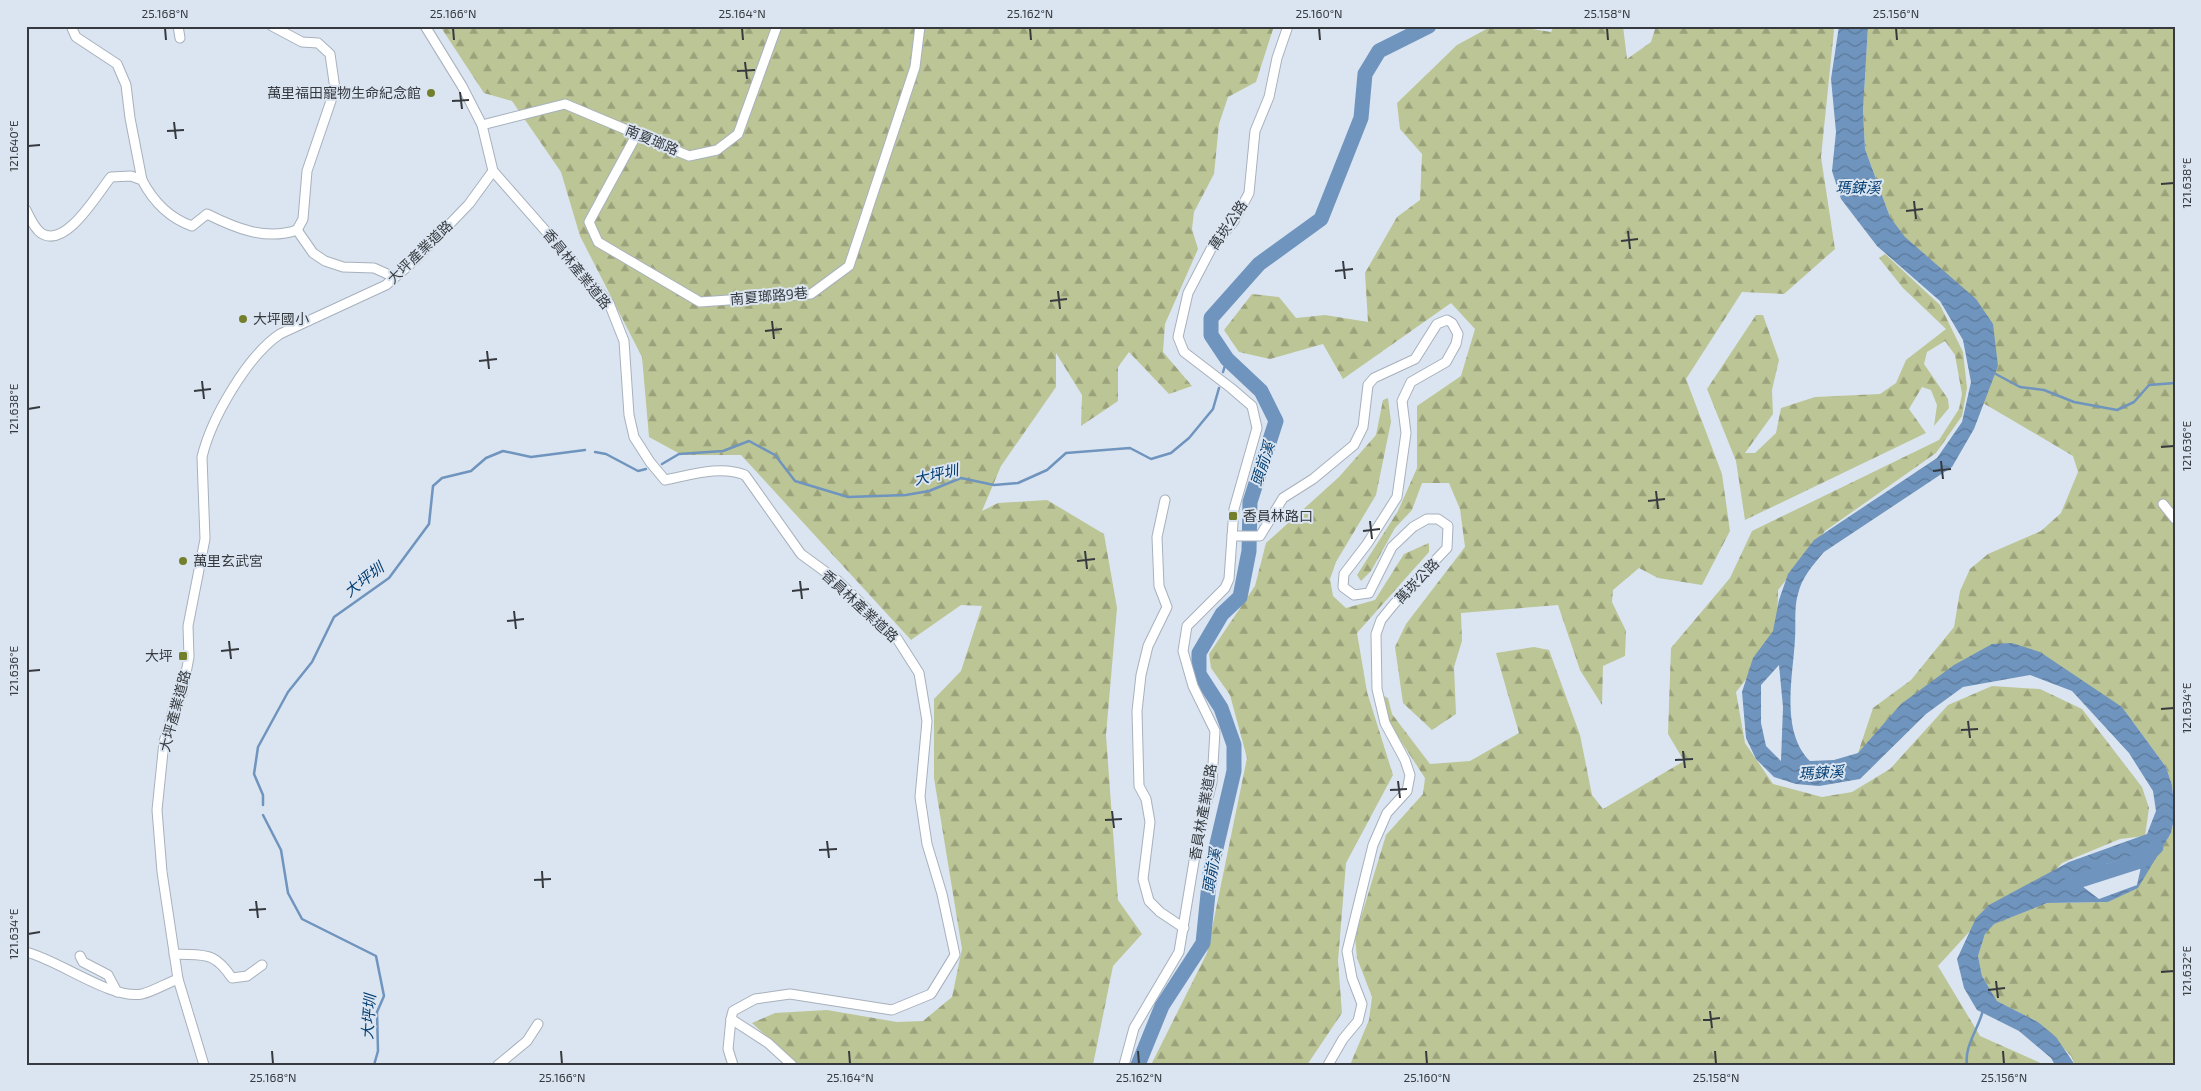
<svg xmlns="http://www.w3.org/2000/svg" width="2201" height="1091" font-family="'Exo 2','Noto Sans TC',sans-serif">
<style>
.forest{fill:url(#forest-firs)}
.water{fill:url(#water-waves);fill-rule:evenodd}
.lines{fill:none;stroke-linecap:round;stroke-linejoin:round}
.stream{stroke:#6f94bd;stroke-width:2.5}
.river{stroke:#6f94bd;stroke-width:15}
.minor-casing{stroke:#a7b1bc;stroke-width:11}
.minor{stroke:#fff;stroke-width:9}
.ticks{fill:none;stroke:#363a3f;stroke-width:2}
.poi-dot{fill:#747f2b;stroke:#dbe5f1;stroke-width:2}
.labels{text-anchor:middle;stroke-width:4;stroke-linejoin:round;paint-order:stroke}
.poi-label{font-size:14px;fill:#363a3f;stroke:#dbe5f1;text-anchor:start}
.street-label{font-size:14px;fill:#363a3f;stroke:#dbe5f1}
.water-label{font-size:15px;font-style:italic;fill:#053f73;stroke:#dbe5f1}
.neatline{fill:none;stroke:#363a3f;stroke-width:2}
.ticks-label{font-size:12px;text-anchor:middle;fill:#363a3f}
</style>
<defs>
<pattern id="forest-firs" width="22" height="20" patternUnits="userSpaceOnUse" patternTransform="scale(1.25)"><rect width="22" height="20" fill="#bcc595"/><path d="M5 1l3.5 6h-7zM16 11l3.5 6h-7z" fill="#9aa17b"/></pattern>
<pattern id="water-waves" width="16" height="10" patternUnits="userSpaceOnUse" patternTransform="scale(1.25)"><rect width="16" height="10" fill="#6f94bd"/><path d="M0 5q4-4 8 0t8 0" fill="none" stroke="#5c7a9b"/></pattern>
</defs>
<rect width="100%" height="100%" fill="#dbe5f1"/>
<g class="forest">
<path d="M440,26h834l-18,56 -28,15 -9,27 -5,50 -20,38 -2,17 6,20 -33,75 -2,28 29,34 -23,8 -40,-42 -11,15v34l-37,25 1,-31 -26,-42v34l-55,79 -19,45 16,-8 49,-3 57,34 13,74 -11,127 12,165 24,34 -29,32 -20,99h-295l-46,-42 23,-10 52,-3 70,12 26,-1 29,-24 10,-48 -28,-171v-79l27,-28 21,-65 -21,-1 -50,35 -170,-185h-59l-33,-18 -7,-80 -62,-121 -19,-64 -49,-71 -28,-8z"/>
<path d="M1492,26h20l39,6 3,-6h69l4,33 24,-17 5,-16h175l3,4 -13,127 14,92 -51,45 -42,-2 -56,87 36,95 8,57 -28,54 -44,-7 -19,-10 -26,22 -1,12 14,29 -1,25 -22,10 -1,39 -22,-35 -22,-65 -97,8 1,28 -8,26 2,47 -24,16 -29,-27 -8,-56 11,-23 59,-77 -5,-38 -11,-26h-27l-10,27 -17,18 -24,43 -10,10 -4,-6 41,-64 19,-43v-62l44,-30 14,-47 -24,-26 -108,76 -20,-35 -53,15 -31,-7 -15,-22 28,-36 27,3 17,21 29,-3 43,7 -3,-49 32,-56 23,-17 2,-46 -22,-25 -3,-26 60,-58z"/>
<path d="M1868,26h307v789l-3,-30 -6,-18 -44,-60 -110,-64 -154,110 15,-45 38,-28 43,-53 6,-36 10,-22 18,-15 53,-23 20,-18 17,-41 -5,-16 -90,-53 15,-37 -108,-149 -25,-68 -2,-38z"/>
<path d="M1885,254l55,51 23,47 4,36 -5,28 -26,37 -111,78 -47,59 -1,50 -41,52 9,51 28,41 49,13 30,-5 38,-23 58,-64 44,-19 48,3 42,20 60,78 7,21 -4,28 -25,3 -58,24 -36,38 -45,18 -43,47 42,70 65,29h-695l19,-45 3,-23 -15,-39 -2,-21 31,-102 37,-41 2,-16 -36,-55 -5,-27 4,2 4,16 38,50 40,-3 49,-28 -23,-80 38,-6 15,3 31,85 12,60 11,14 81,-48 -16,-27 3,-86 59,-70 22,-47 187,-91 20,-31 3,-15 -7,-39 -10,-14 -18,11 -3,12 24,35 1,9 -15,18 3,-21 -6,-15 -9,-3 -13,22 17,24 -181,87 -9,-59 -29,-72 49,-74h7l16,45 -7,30 1,24 -28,39h10l21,-20 5,-25 34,-11 65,-3 16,-11 10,-23 40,-31 -43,-41 -24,-30z"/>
<path d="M1388,398l3,24 -15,73 -40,67 -6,17 3,17 13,12 29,-8 29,-46 25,-11v9l-72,81 10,59 26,83 -47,88 -8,98 4,52 -35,52h-156l56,-112 40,-195 -17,-63 -19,-27 -2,-14 46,-68 11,-43 73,-66 37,-42 7,-35z"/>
<path d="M2175,818v247h-100l-4,-9 -33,-34 -41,-21 -15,-25 -4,-20 7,-22 8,-10 54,-21 61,-1 29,-14 34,-55z"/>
</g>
<path class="water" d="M1839,26h29l-5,85 2,38 25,68 15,20 71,62 17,25 5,42 -24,63 -22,38 -128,85c-11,13 -22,25 -26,42 -4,13 -2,31 -3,45 -2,38 -15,92 15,122l24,-1 24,-7 43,-49 53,-39 38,-21 20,-1 28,9 82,55 44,60 6,18 3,30 -4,18 -33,55 -30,14 -61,1 -53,21 -9,10 -7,22 4,20 15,25 41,21 18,15 19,28h-20l-4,-7 -32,-27 -42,-21 -13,-22 -7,-29 19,-41 13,-13 80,-43 78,-28 9,-23 -3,-20 -24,-38 -57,-62 -42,-16 -67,12 -37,27 -66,65 -41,7 -23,-2 -22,-7 -18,-18 -10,-21 -4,-46 11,-34 20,-27 6,-31 9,-26 26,-34 123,-82 25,-36 9,-40 -8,-42 -23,-39 -63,-55 -36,-47 -9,-28 4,-39 -5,-53zM1779,665l4,42 -2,54 -15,-15 -5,-23v-38zM2144,853l-7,32 -38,14 -21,-16 28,-19z"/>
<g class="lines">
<g class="stream">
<path d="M1223,372l4,-13"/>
<path d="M1992,372l28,15 24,3 30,12 43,8 17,-8 15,-17 26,-2"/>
<path d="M595,452l11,2 32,17 8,-2"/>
<path d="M662,464l17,-10 44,-3 26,-10 26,14 20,26 53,16 58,-2 23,-4 32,-13 33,7 24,-2 29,-13 19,-17 64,-5 21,11 20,-6 18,-15 24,-29 6,-21"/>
<path d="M263,805v-10l-9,-21 4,-27 30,-55 24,-30 22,-45 55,-39 40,-54 4,-38 9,-8 29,-7 15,-13 17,-7 28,6 54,-7"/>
<path d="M263,815l18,35 7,43 14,26 74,37 8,40 -7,16 1,39 -4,14"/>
<path d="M1967,1065c-3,-19 12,-37 16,-55"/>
</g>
<g class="river">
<path d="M2071,883l72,-23 13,-13"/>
<path d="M1138,1065l24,-59 41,-63 7,-69 24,-103v-26l-13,-37 -22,-34v-21l23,-39 18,-17 9,-46 1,-49 26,-81 -15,-30 -34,-32 -16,-24v-17l48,-54 62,-45 40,-101 4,-44 14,-23 50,-25"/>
</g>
<g class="minor-casing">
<g id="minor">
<path d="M71,26l5,11 41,27 9,21 4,33 12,62"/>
<path d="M178,26l2,12"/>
<path d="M272,26l30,16 16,1 12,11 5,35 -28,82 -4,48 -6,11"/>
<path d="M425,26l37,60 20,39 11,46 116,132 15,38 5,74 5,22 16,25 15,18c26,-5 55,-15 80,-5l56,79 37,27 58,56 23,36 8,48 -7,76 7,47 15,50 13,61 -24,39 -39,16 -102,-16 -35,5 -22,12 -2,8 37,24 24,22"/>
<path d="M482,125l83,-21 124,52 28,-6 21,-16 39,-108"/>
<path d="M637,134l-48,88 9,20 102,60 111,-8 38,-28 66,-199 5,-41"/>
<path d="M26,210c4,8 8,18 15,23 25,17 58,-42 70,-56l20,-1 11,4c11,21 27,38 50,46l15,-12c28,14 59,27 90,16l16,23 12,8 18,6 31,1 20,9"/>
<path d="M1165,500l-8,37 2,49 8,21 -19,39 -7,29 -4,36 2,75 7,13 4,23 -7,57 6,22 11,11 24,16"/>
<path d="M2163,504l12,15"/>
<path d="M1232,536h28l23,-38 30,-19 41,-34 9,-18 5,-42 6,-7 41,-19 22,-35 10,-4 5,3 6,11 -2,10 -10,18 -35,20 -9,19 4,32 -9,64 -30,47 -23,30 -1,13 11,8 15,-2 23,-46 21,-20 14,-8h11l10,7 -1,22 -53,56 -13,16 -5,14 1,55 8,34 20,37 5,15 -3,16 -20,22 -14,32 -26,106 5,27 10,26 -4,17 -15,18 -15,26"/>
<path d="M26,952c33,8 85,48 116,42 12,-3 25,-11 36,-15"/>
<path d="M174,954c30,2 39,-4 58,24l15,-2 15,-11"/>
<path d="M80,956l3,6 25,13 9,17"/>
<path d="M731,1019l-3,30 5,16"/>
<path d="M204,1065l-26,-86 -16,-107 -5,-62 7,-68 9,-31 9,-17 4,-21 3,-16 -1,-31 17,-87 -3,-82c9,-38 45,-101 78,-123l106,-49 30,-26 53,-55 24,-33"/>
<path d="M498,1065l29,-24 11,-17"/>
<path d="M1124,1065l10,-37 45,-76 19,-115 14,-55 3,-51 -22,-45 -10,-35 4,-25 38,-38 4,-9 5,-70 23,-81 -5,-22 -21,-18 -47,-36 -6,-15 10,-44 23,-44 23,-28 15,-28 6,-62 14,-34 8,-39 11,-32"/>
</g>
</g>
<use href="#minor" class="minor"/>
</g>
<path class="ticks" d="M165,28l1,12M453,28l1,12M742,28l1,12M1030,28l1,12M1319,28l1,12M1607,28l1,12M1896,28l1,12M745,62l2,17M737,71l18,-1M460,92l2,17M452,101l17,-1M174,122l2,17M167,131l17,-1M28,146l12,-1M2161,184l13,-1M1914,201l2,18M1906,211l17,-2M1628,231l2,18M1621,241l17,-2M1343,261l2,18M1335,271l18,-2M1058,291l2,18M1050,301l17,-2M772,321l2,18M765,331l17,-2M487,351l2,18M479,361l18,-2M202,381l2,18M194,391l17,-2M28,409l12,-2M2161,447l13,-1M1941,461l2,18M1933,471l18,-2M1656,491l2,18M1648,501l17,-2M1370,521l2,18M1363,531l17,-2M1085,551l2,18M1077,561l18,-2M800,581l2,18M792,591l17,-2M514,611l2,18M507,621l17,-2M229,641l2,18M221,651l18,-2M28,671l12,-1M2161,709l13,-1M1968,721l2,17M1961,730l17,-1M1683,751l2,17M1675,760l18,-1M1398,781l2,17M1390,790l17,-1M1112,811l2,17M1105,820l17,-1M827,841l2,17M819,850l18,-1M542,871l1,17M534,880l17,-1M256,901l2,17M249,910l17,-1M28,934l12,-2M2161,972l13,-1M1996,981l2,17M1988,990l17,-2M1710,1011l2,17M1703,1020l17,-2M272,1051l1,13M561,1051l1,13M849,1051l1,13M1138,1051l1,13M1426,1051l1,13M1715,1051l1,13M2003,1051l1,13"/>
<g class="poi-dot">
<circle cx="431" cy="93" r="5"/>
<circle cx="243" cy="319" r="5"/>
<rect x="1228" y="511" width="10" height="10" rx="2.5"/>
<circle cx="183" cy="561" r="5"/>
<rect x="178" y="651" width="10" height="10" rx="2.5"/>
</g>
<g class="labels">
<g class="poi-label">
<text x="421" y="98" text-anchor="end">萬里福田寵物生命紀念館</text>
<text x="253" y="324">大坪國小</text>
<text x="1243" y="521">香員林路口</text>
<text x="193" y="566">萬里玄武宮</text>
<text x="173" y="661" text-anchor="end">大坪</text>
</g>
<g class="street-label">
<text transform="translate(652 140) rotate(23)" y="5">南夏瑯路</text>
<text transform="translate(1228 225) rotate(-56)" y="5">萬崁公路</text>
<text transform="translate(420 252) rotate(-44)" y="5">大坪產業道路</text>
<text transform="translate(577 269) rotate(51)" y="5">香員林產業道路</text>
<text transform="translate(769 296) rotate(-5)" y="5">南夏瑯路9巷</text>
<text transform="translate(1417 581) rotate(-46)" y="5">萬崁公路</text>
<text transform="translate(860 606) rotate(43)" y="5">香員林產業道路</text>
<text transform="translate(175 711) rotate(-75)" y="5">大坪產業道路</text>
<text transform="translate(1203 812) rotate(-80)" y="5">香員林產業道路</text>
</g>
<g class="water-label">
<text x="1858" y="193">瑪鋉溪</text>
<text transform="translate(1263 464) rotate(-72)" y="5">頭前溪</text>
<text transform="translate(936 475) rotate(-13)" y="5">大坪圳</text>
<text transform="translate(364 580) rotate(-38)" y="5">大坪圳</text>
<text transform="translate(1821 773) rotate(-3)" y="5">瑪鋉溪</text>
<text transform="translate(1212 871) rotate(-80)" y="5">頭前溪</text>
<text transform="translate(369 1017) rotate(-86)" y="5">大坪圳</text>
</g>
</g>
<rect width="2201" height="1091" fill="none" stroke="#dbe5f1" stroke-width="55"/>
<rect x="28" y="28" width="2146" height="1036" class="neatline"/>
<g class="ticks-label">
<text x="165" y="18">25.168°N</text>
<text x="453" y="18">25.166°N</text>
<text x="742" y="18">25.164°N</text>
<text x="1030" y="18">25.162°N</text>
<text x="1319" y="18">25.160°N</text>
<text x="1607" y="18">25.158°N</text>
<text x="1896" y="18">25.156°N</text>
<text transform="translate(14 146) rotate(-90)" y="4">121.640°E</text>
<text transform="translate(2187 183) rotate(-90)" y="4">121.638°E</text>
<text transform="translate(14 409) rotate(-90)" y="4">121.638°E</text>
<text transform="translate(2187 446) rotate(-90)" y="4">121.636°E</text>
<text transform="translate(14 671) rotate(-90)" y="4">121.636°E</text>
<text transform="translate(2187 708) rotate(-90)" y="4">121.634°E</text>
<text transform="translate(14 934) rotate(-90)" y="4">121.634°E</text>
<text transform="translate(2187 971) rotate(-90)" y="4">121.632°E</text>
<text x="273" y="1082">25.168°N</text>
<text x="562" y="1082">25.166°N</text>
<text x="850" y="1082">25.164°N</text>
<text x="1139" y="1082">25.162°N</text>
<text x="1427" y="1082">25.160°N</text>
<text x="1716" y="1082">25.158°N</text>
<text x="2004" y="1082">25.156°N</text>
</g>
</svg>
